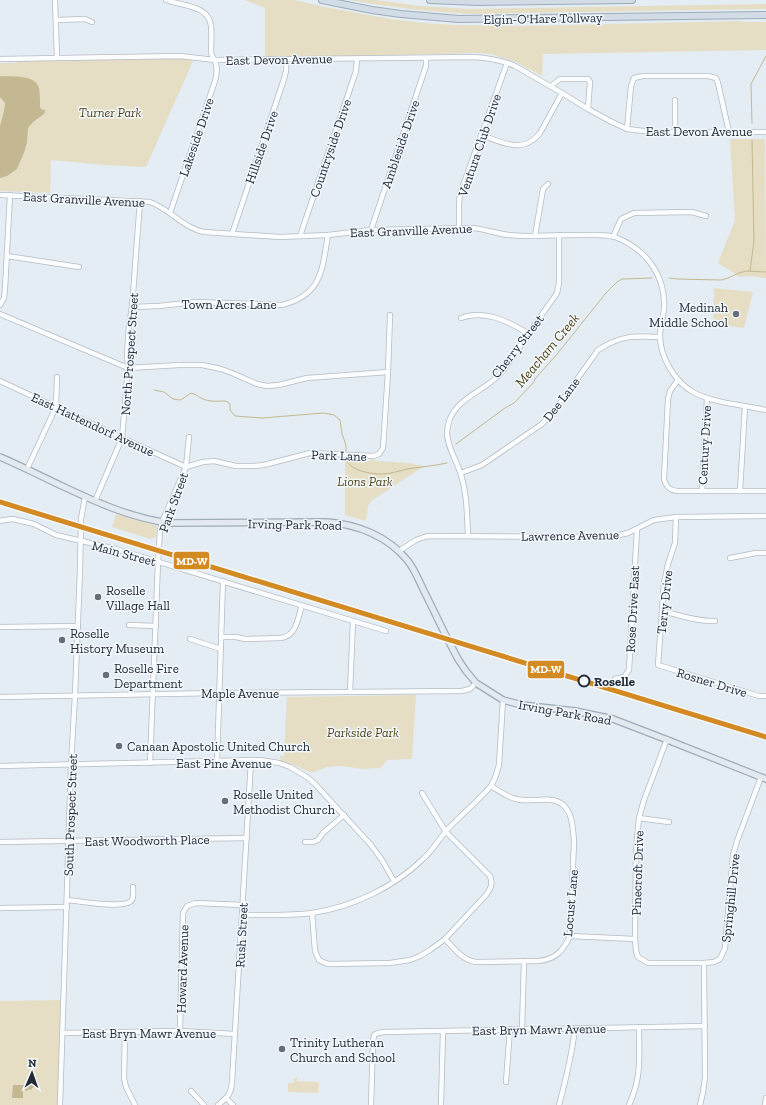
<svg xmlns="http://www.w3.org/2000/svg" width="766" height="1105" font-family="'Zilla Slab',serif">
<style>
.green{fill:#e5dec5}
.water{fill:#c3b891}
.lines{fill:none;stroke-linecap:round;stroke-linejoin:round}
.stream{stroke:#c3b891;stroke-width:1}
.minor-casing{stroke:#b4bcc4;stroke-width:6}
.major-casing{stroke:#9eacb9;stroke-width:8}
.highway-casing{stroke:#9eacb9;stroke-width:8}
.minor{stroke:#fbfcfd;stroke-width:4.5}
.major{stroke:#e2e9ef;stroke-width:5.5}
.highway{stroke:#d1dce6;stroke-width:6}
.rail-1-casing{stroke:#f3f8fd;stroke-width:8}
.rail-1{stroke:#d38a22;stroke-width:5}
.poi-dot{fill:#666f77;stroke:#f3f8fd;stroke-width:1.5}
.stop-dot{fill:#f3f8fd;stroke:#222b34;stroke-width:2}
.labels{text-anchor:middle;stroke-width:3;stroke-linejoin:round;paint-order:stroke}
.street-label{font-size:13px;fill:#222b34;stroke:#f3f8fd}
.park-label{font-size:13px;font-style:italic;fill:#514214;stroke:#f3f8fd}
.poi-label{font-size:13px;fill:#222b34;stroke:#f3f8fd;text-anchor:start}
.stop-label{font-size:13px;font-weight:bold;fill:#222b34;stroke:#f3f8fd;text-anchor:start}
.water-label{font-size:14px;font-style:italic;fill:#514214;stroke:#f3f8fd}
.line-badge{stroke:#f3f8fd;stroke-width:1.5}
.badge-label{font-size:11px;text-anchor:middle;font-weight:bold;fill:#fff}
</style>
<rect width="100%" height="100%" fill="#e4ecf4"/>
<g class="green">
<path d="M245,0h49l31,7 65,12 34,4 32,2 69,1 217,-5 1,1h23v28l-223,4 -1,22 -26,-14 -25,-8 -15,-1 -211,5v-50z"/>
<path d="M349,0h27l43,6 51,3 296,-5v5l-297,5 -51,-4 -51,-7z"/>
<path d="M169,58l17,1 7,2 -47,106 -41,-2 -54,-5 -1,33 -50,-2v-128h16l4,-3z"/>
<path d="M730,139h35l1,139 -17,-2 -9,1 -22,-14 17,-43z"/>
<path d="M714,288l39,4 -9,36 -31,-4z"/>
<path d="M345,455h10v5l15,1v-3l7,3 30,2 17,3 -53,35 -3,5 -2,15 -21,-6z"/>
<path d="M116,514l39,11 2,1 -1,11 -5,2 -39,-12z"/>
<path d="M416,695l-4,64 -25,1 -6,8 -19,1 -20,-3 -15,1 -15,6 -20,-9v2l-11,-3 -1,-7h4l3,-59z"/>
<path d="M64,1000l-4,105h-60v-104z"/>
<path d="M294,1078h3v3l21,1 1,2 -1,9 -30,-1v-9h6z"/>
</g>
<g class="water">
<path d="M0,76c12,1 35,-2 39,12 1,6 1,13 1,19l1,2 4,1 -1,4 -11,8 -5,6 -1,14 -2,8 -8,19 -10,7 -7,2v-52l4,-15 1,-8 -5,-6z"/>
<path d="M30,1080l4,2 3,4 -5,2 -1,2 -2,-1 -2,2 -4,-2v9h-11l1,-13h15z"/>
</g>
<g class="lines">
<g class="stream">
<path d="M752,123l-1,-39 15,-28"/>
<path d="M750,271l4,-30 -2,-101"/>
<path d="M669,278l8,1 44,1 7,-2 11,-5 7,-2 20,1"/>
<path d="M154,390l10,2 9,7 7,1 2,-1 9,-6c6,1 9,6 15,7 6,2 13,1 20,1l4,3v6l5,6 27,2 61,-5 11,2 6,5 2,14 4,11v6"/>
<path d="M456,444l49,-36 9,-5 20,-21 1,-3 23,-26 48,-60 11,-11 5,-3h2l28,-1"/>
<path d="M345,457c3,14 26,17 37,17 8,0 17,-3 25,-5 13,-2 27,-3 40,-6"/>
</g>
<g class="minor-casing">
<g id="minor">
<path d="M55,0l2,57"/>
<path d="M166,0c16,6 43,5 45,26 1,8 0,17 0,25 0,4 1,5 3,8 4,7 3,15 1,22l-45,132"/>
<path d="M56,20l29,-1 7,3"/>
<path d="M0,59l180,-3 35,4 259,-3c14,1 28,3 41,9l47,27 26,16 22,12 17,8 25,3h114"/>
<path d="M551,86l9,-7h28l2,3 -2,27"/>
<path d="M675,100v33"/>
<path d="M627,129l4,-43 3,-8 9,-2h65l8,2 2,5 11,49"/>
<path d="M481,135c21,7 42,20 59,-2l22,-40"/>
<path d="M0,195l150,7c20,7 33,26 54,30l76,5 48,-2 43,-5 102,-2c12,1 24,6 36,7 9,1 18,1 27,1 16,-1 32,-1 49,-1 9,0 21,-1 30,2 31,12 51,38 49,72 -1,9 -4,18 -4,27 0,21 15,46 33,56 20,11 50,13 73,18"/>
<path d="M459,228v-24l1,-10 47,-131"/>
<path d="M371,230l55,-164v-8"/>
<path d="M232,234l52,-155 2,-8v-12"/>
<path d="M300,236l54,-159 2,-6 1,-12"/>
<path d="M535,236l8,-47 5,-5"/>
<path d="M613,237l8,-18 13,-6 58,-1 14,4"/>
<path d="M7,256l72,11"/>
<path d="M0,305l4,-7 1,-9 5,-94"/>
<path d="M132,307l27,-1 36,-4 87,3c40,-10 40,-35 46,-70"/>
<path d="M0,314l128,54 51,-3h23l19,4 11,4 25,11 10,2 12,-1 28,-7 81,-6"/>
<path d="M461,318c23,-9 47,3 68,16"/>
<path d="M678,380l-8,11 -2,8 -4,80c2,8 6,12 15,12h87"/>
<path d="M0,381l122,57 64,29"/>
<path d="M186,467l17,-5 11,-1 22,5h17l11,-1 46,-12 63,3 6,-2 4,-6 5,-76 2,-57"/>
<path d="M27,469l29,-62 1,-30"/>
<path d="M461,473l21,-8 60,-41 13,-14 43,-60c23,-15 36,-14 62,-13"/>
<path d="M702,491l5,-93"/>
<path d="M740,491l5,-85"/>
<path d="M95,501l27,-63 6,-70 -1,-14 2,-29 3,-18 8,-106"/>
<path d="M676,517l-1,26 -7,21 -4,19 -6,82 101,31h7"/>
<path d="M0,521l4,-1 9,-1 21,5 22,11 60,14 270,82"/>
<path d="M468,535c-1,-21 -1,-43 -8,-63 -4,-13 -13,-25 -13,-40 2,-32 33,-38 51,-56 8,-8 14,-18 20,-27 12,-17 23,-34 35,-50l4,-6 2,-10v-48"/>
<path d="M399,551l17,-11 11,-4 184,1 17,-4 26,-13 22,-3 90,-1"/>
<path d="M730,558l26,-5h10"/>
<path d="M662,611c17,4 35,11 53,10"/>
<path d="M129,625l27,1"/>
<path d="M0,627l78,-1"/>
<path d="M221,637h15l9,2 36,-1c16,-2 17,-21 21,-33"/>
<path d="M190,639l31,10"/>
<path d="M615,679l9,-2 5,-7 8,-141"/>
<path d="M350,692l3,-71"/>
<path d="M0,697l219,-4 243,-2 8,-2 6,-6"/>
<path d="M667,739l-23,61 -5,18 -3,30 -1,91 1,12 2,6 10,6h56l10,-1 6,-3 5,-11 8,-93 4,-14 24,-64"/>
<path d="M217,762l6,-181"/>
<path d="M150,763l8,-201 2,-31 2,-9 24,-55 3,-30"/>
<path d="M0,766l260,-6 19,3 11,4 17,10 8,7 56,61 11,15 12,21"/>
<path d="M639,818l30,4"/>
<path d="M0,842l247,-4"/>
<path d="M305,842h8l5,-2 5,-7 21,-18"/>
<path d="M67,900c12,1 58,10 65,0 2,-3 1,-9 1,-13"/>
<path d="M0,908l67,-1"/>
<path d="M312,913l3,38 4,9 6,3 4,1 61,-1 20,-3 10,-4 10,-6 15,-11 41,-44c5,-7 7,-11 4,-19l-44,-44 -24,-39"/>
<path d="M242,915c23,0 47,1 70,-2 40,-6 81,-25 111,-54 9,-8 15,-18 23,-28 14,-15 31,-29 45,-45l4,-8 4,-13 4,-65"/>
<path d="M570,936l65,3"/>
<path d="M445,939c9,9 17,21 31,23l63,-1c17,-2 24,-10 31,-25l4,-94c-1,-17 -2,-40 -23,-42 -4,-1 -9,0 -13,0 -7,0 -15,1 -22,-1 -9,-2 -17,-8 -25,-13"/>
<path d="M522,1029l2,-68"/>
<path d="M180,1031l3,-118 4,-7 9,-3 47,2"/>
<path d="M125,1032l-1,46 2,9 9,18"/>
<path d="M63,1033l117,-2 55,3"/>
<path d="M506,1082l4,-53"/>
<path d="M191,1091l13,14"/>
<path d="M226,1098l7,7"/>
<path d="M60,1105l11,-341 4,-69 5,-125 1,-51 4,-22"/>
<path d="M218,1105c10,-8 13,-11 14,-23l19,-321"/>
<path d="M371,1105l2,-63 1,-7 4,-2 6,-1 321,-6"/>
<path d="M441,1105l2,-74"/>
<path d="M559,1105c7,-26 13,-50 16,-77"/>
<path d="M629,1105c13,-28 10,-48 10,-78"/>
<path d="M700,1105l3,-13 2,-14 -1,-115"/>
<path d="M765,1105l1,-7"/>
</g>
</g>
<g class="major-casing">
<path id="major" d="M0,457c21,9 41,19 62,29 34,16 69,32 107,37l157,-1c31,2 62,14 82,39 7,9 11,20 16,30 11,22 22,46 34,68l8,12 10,12 27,17 19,5 53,6 38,8 52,20 101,40"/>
</g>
<g class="highway-casing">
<g id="highway">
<path d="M322,0l50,10 29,4 58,5 307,-4"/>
<path d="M430,0l48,2 154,-2"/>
</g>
</g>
<use href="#minor" class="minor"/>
<use href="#major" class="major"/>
<use href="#highway" class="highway"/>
<g class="rail-1-casing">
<path id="rail-1" d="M0,502l766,235"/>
</g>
<use href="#rail-1" class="rail-1"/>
</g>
<g class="poi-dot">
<circle cx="736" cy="314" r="4"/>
<circle cx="98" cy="597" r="4"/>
<circle cx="62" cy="640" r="4"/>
<circle cx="106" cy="675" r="4"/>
<circle cx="119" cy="746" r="4"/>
<circle cx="225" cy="801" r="4"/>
<circle cx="282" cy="1049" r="4"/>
</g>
<circle class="stop-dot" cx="584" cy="681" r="5.5"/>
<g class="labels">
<g class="street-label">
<text transform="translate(543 18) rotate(-1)" y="5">Elgin-O'Hare Tollway</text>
<text transform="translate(279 59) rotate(-1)" y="5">East Devon Avenue</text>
<text x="699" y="136">East Devon Avenue</text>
<text transform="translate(196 137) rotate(-71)" y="5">Lakeside Drive</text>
<text transform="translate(400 144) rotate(-71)" y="5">Ambleside Drive</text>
<text transform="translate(479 145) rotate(-71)" y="5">Ventura Club Drive</text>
<text transform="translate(261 147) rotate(-71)" y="5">Hillside Drive</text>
<text transform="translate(330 148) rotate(-71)" y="5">Countryside Drive</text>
<text transform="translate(84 199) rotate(3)" y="5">East Granville Avenue</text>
<text transform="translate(411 230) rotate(-2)" y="5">East Granville Avenue</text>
<text x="229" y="309">Town Acres Lane</text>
<text transform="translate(517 346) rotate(-52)" y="5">Cherry Street</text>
<text transform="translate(129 354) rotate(-86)" y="5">North Prospect Street</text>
<text transform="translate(561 399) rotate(-53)" y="5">Dee Lane</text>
<text transform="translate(93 424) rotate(25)" y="5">East Hattendorf Avenue</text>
<text transform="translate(704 445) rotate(-87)" y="5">Century Drive</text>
<text transform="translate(339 455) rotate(2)" y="5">Park Lane</text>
<text transform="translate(173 502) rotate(-70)" y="5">Park Street</text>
<text transform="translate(295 524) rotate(1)" y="5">Irving Park Road</text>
<text transform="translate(570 535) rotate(-1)" y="5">Lawrence Avenue</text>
<text transform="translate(124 553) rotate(15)" y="5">Main Street</text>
<text transform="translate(664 602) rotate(-84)" y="5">Terry Drive</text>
<text transform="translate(632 609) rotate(-87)" y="5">Rose Drive East</text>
<text transform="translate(712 682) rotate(17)" y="5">Rosner Drive</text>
<text x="240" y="698">Maple Avenue</text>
<text transform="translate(565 712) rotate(10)" y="5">Irving Park Road</text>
<text x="224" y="768">East Pine Avenue</text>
<text transform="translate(70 815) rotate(-88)" y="5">South Prospect Street</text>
<text transform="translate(147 840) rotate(-1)" y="5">East Woodworth Place</text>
<text transform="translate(637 873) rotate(-88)" y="5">Pinecroft Drive</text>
<text transform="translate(730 898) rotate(-84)" y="5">Springhill Drive</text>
<text transform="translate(570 903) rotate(-85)" y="5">Locust Lane</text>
<text transform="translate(241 935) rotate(-87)" y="5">Rush Street</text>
<text transform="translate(182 969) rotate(-88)" y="5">Howard Avenue</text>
<text transform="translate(539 1029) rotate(-1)" y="5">East Bryn Mawr Avenue</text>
<text x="149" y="1038">East Bryn Mawr Avenue</text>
</g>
<g class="park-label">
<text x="110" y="117">Turner Park</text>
<text x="365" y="486">Lions Park</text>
<text x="363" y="737">Parkside Park</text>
</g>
<g class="poi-label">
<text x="728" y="312" text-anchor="end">Medinah<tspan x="728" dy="15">Middle School</tspan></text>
<text x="106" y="595">Roselle<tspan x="106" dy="15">Village Hall</tspan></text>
<text x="70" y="638">Roselle<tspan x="70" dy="15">History Museum</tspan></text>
<text x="114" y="673">Roselle Fire<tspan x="114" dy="15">Department</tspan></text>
<text x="127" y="751">Canaan Apostolic United Church</text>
<text x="233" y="799">Roselle United<tspan x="233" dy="15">Methodist Church</tspan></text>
<text x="290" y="1047">Trinity Lutheran<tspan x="290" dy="15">Church and School</tspan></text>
</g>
<g class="stop-label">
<text x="594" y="686">Roselle</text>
</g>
<g class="water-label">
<text transform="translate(547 350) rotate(-50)" y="5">Meacham Creek</text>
</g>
</g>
<g class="line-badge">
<rect x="173" y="551" width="37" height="19" rx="4" fill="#d38a22"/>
<rect x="527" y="660" width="38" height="19" rx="4" fill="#d38a22"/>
</g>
<g class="badge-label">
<text x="192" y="565">MD-W</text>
<text x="546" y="673">MD-W</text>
</g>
<g transform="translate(32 1073) rotate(2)" stroke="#f3f8fd" stroke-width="3" paint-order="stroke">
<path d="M0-3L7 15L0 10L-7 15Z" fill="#222b34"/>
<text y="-6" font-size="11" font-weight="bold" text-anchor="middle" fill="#222b34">N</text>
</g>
</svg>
